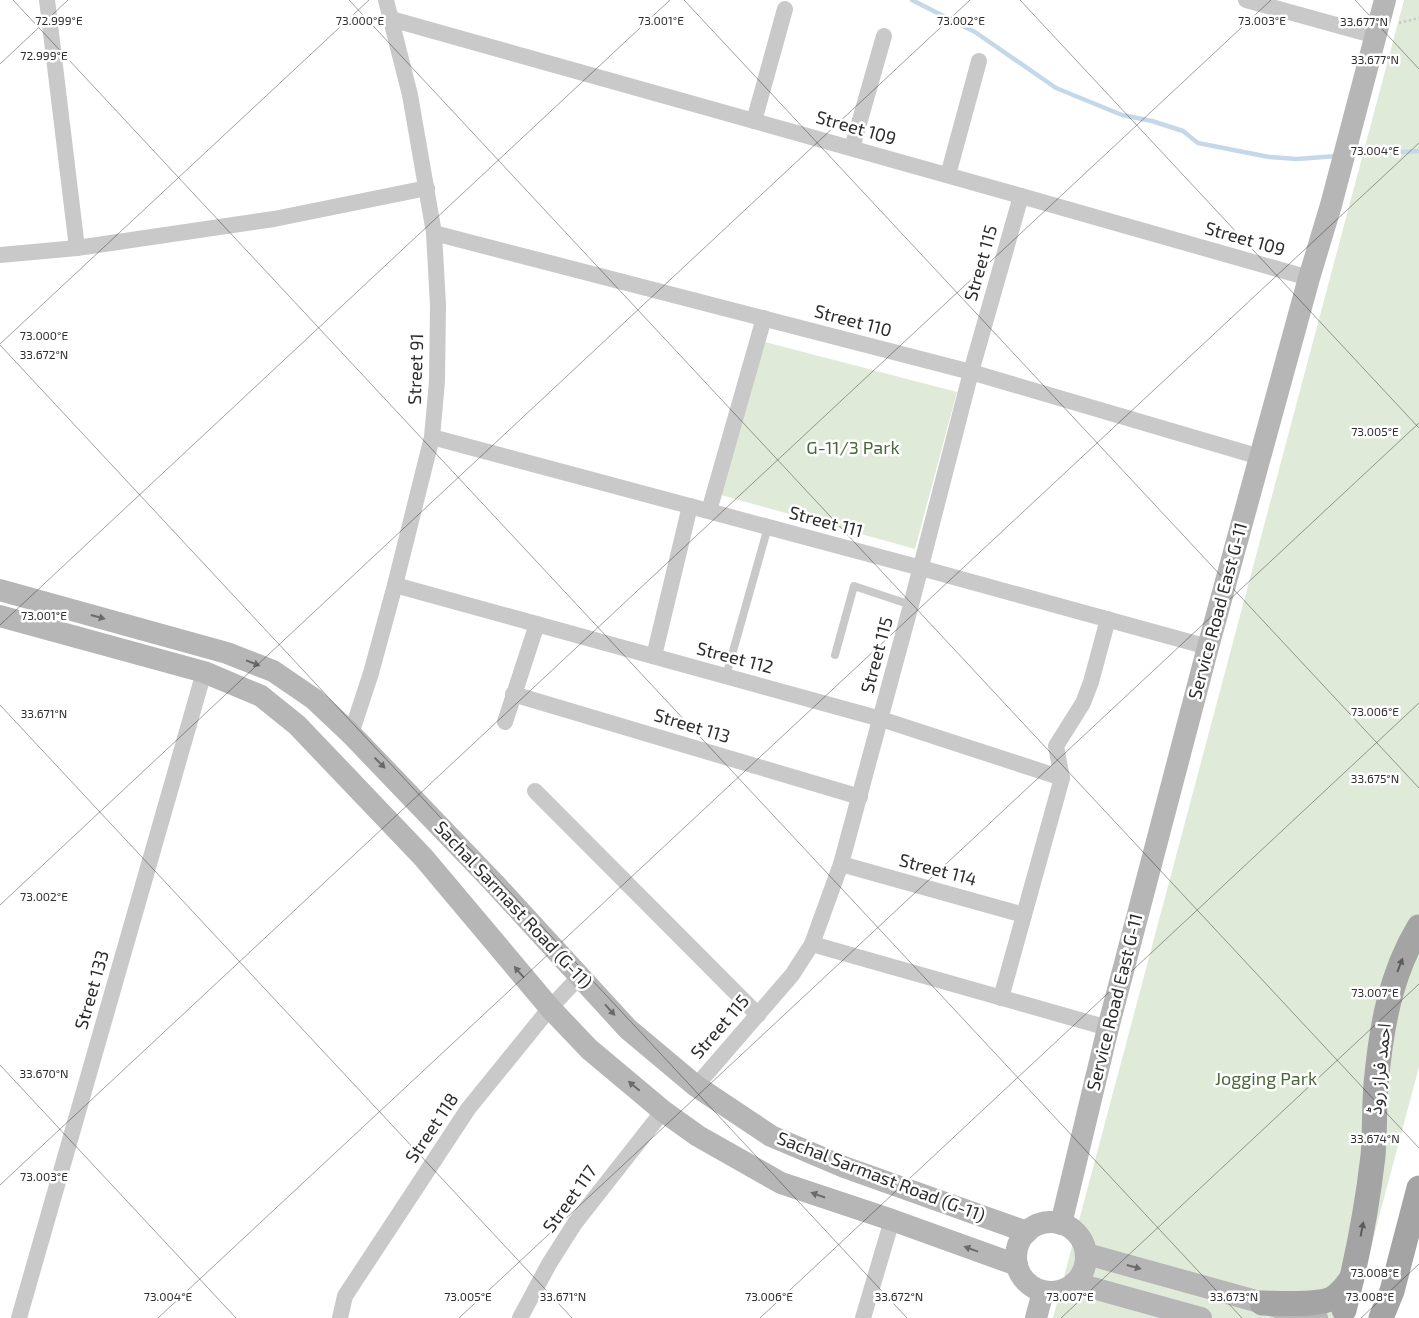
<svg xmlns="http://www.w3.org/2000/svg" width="1419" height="1318" font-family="'Exo 2','Noto Sans Arabic',sans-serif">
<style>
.green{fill:#e0ead9}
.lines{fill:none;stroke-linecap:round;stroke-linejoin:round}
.stream{stroke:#c5d8ea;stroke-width:4.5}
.path{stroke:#c9c9c9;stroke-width:2.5;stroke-dasharray:2.5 2.5;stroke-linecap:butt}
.lane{stroke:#c9c9c9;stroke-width:8}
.street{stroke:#c9c9c9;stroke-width:16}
.secondary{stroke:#b6b6b6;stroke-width:22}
.primary{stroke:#a4a4a4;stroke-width:25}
.oneway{fill:#6a6a6a}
.oneway2{fill:#5c5c5c}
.ticks{fill:none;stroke:#2c2c2c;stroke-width:1;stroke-opacity:0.45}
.labels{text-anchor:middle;stroke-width:5;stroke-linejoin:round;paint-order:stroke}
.street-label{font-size:18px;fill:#2c2c2c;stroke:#fff}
.park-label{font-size:18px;fill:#4b663a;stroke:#fff}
.ticks-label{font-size:12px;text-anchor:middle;fill:#2c2c2c;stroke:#fff;stroke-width:5;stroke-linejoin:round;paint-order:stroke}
</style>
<rect width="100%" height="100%" fill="#fff"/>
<g class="green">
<path d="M1404,0h15v1067l-67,251h-299z"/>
<path d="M765,342l192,50 -42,157 -194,-54z"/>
</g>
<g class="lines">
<g class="stream">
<path d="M912,0l63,32 81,56 66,27 30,6 31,10 15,12 71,14 28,2 40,-3"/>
<path d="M1350,155l69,-4"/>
</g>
<path class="path" d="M1399,23l20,-5"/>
<g class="lane">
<path d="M835,655l19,-69 57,19"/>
<path d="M726,676l42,-149"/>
</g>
<g class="street">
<path d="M47,0l30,248"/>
<path d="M1246,0l130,36"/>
<path d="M391,19l630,177 288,82"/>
<path d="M754,121l31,-112"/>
<path d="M852,148l32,-112"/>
<path d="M948,175l31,-114"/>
<path d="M434,233l537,139 289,85"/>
<path d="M0,255l77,-7 197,-29 153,-31"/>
<path d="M432,437l489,131 287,79"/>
<path d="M709,511l55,-193"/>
<path d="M395,585l486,134 181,59"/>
<path d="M654,656l36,-150"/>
<path d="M513,694l347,103"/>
<path d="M505,722l32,-98"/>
<path d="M351,734l20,-61 24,-88 37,-148 5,-56 1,-76 -4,-72 -24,-138 -24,-95"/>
<path d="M535,791l223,224"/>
<path d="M841,864l183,51"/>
<path d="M812,944l296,84"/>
<path d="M1001,998l61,-220 -6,-32 27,-43 8,-21 17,-63"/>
<path d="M696,1086l96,-111 20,-31 29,-80 70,-259 60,-233 50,-176"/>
<path d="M19,1318l185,-646"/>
<path d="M340,1318l5,-22 123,-187 82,-101 30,-32"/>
<path d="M520,1318l29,-54 26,-41 88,-112"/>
<path d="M863,1318l29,-98"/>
</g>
<g class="secondary">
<path d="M0,590l227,63 46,18 41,28 37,35 143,149 134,146 68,57 75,50 73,31 183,65"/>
<path d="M0,616l204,56 57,24 36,29 126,132 127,151 39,41 74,62 35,25 83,47 111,37 125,45"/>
<circle cx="1051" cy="1257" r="35"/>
<path d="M1061,1224l47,-196 100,-381 101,-369 22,-73 54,-205"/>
<path d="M1087,1254l230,64"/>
<path d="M1075,1283l126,35"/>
<path d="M1036,1318l7,-26"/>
</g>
<g class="primary">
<path d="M1262,1303c16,0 57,3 71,-5 9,-5 13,-12 19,-20"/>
<path d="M1344,1310c13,-50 23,-102 29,-154 2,-24 1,-48 3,-72 5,-55 14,-109 43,-157"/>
<path d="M1381,1318l11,-27 27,-103"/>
</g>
</g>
<defs><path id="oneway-solid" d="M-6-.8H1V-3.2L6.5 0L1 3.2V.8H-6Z" transform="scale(1.25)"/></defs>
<g class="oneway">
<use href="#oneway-solid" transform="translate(98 617) rotate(15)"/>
<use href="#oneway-solid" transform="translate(253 663) rotate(21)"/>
<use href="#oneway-solid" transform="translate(380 763) rotate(45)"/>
<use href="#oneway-solid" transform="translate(519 972) rotate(-131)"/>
<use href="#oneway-solid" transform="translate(610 1010) rotate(48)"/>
<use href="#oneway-solid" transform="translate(634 1086) rotate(-140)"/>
<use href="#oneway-solid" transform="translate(818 1195) rotate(-161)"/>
<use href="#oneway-solid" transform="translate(971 1249) rotate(-160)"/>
<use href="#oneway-solid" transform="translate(1134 1267) rotate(15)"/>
</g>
<g class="oneway2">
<use href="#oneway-solid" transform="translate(1400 965) rotate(-69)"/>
<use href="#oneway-solid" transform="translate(1362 1229) rotate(-79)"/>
</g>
<path class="ticks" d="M13,0l1229,1318M349,0l1070,1148M684,0l735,788M1020,0l399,428M1355,0l64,69M0,64l68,-64M0,344l369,-344M0,345l907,973M0,625l670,-625M0,705l572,613M0,905l970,-905M0,1065l236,253M0,1185l1271,-1185M158,1318l1261,-1175M459,1318l960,-895M760,1318l659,-615M1061,1318l358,-334M1361,1318l58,-54"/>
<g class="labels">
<g class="street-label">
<text transform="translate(856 128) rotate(16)" y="6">Street 109</text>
<text transform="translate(1245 239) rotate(16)" y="6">Street 109</text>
<text transform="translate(981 263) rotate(-74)" y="6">Street 115</text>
<text transform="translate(853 321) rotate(15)" y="6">Street 110</text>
<text transform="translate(416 369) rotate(-88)" y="6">Street 91</text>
<text transform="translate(826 522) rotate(15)" y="6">Street 111</text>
<text transform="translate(1218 611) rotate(-75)" y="6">Service Road East G-11</text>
<text transform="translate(877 655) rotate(-75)" y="6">Street 115</text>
<text transform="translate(735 658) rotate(15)" y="6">Street 112</text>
<text transform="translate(692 726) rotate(17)" y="6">Street 113</text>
<text transform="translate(938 870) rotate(15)" y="6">Street 114</text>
<text transform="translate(513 905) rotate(47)" y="6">Sachal Sarmast Road (G-11)</text>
<text transform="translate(92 990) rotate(-74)" y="6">Street 133</text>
<text transform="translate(1115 1002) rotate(-76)" y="6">Service Road East G-11</text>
<text transform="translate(720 1027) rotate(-49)" y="6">Street 115</text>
<text transform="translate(1380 1069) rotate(-84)" y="6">احمد فراز روڈ</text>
<text transform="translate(432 1128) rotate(-56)" y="6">Street 118</text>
<text transform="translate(881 1177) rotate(21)" y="6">Sachal Sarmast Road (G-11)</text>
<text transform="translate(570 1199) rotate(-54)" y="6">Street 117</text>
</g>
<g class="park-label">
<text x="853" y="454">G-11/3 Park</text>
<text x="1266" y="1085">Jogging Park</text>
</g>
</g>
<g class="ticks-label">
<text x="59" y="25">72.999°E</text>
<text x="360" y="25">73.000°E</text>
<text x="661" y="25">73.001°E</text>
<text x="961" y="25">73.002°E</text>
<text x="1262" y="25">73.003°E</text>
<text x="1364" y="26">33.677°N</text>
<text x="44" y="60">72.999°E</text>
<text x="1375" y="64">33.677°N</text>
<text x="1375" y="155">73.004°E</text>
<text x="44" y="340">73.000°E</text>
<text x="44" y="359">33.672°N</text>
<text x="1375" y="436">73.005°E</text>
<text x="44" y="620">73.001°E</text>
<text x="1375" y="716">73.006°E</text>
<text x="44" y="718">33.671°N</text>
<text x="1375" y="783">33.675°N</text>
<text x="44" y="901">73.002°E</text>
<text x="1375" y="997">73.007°E</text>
<text x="44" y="1078">33.670°N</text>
<text x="1375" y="1143">33.674°N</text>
<text x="44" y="1181">73.003°E</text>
<text x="1375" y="1277">73.008°E</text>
<text x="563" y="1301">33.671°N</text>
<text x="899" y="1301">33.672°N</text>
<text x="1234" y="1301">33.673°N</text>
<text x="168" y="1301">73.004°E</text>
<text x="468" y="1301">73.005°E</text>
<text x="769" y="1301">73.006°E</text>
<text x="1070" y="1301">73.007°E</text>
<text x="1370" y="1301">73.008°E</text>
</g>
</svg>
